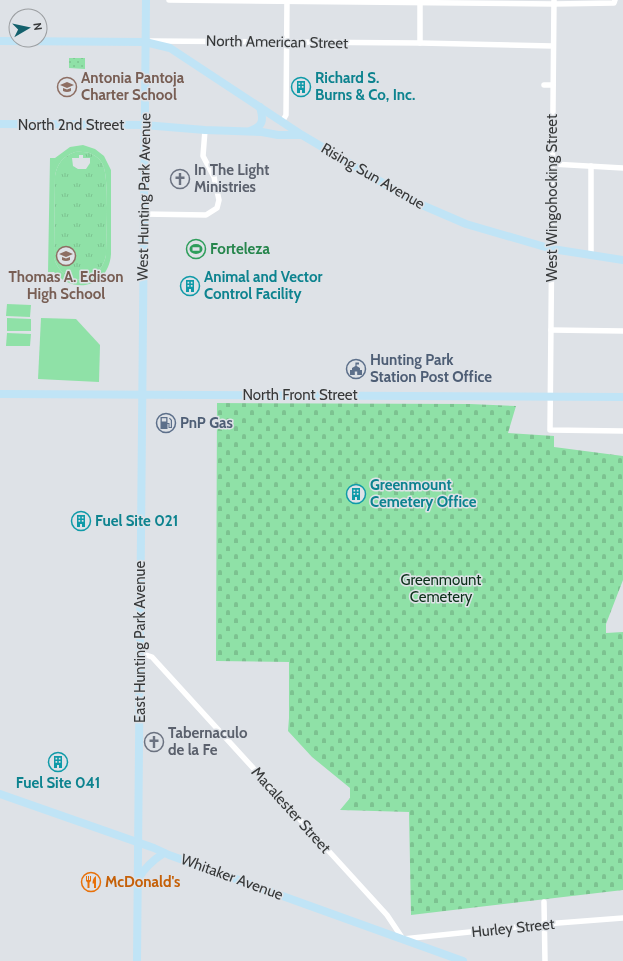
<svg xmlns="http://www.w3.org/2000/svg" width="623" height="961" font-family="Cabin,sans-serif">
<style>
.grass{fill:url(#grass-tufts);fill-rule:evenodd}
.cemetery{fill:url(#cemetery-stones)}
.park{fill:url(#park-dots)}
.pitch{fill:#8fe1a7;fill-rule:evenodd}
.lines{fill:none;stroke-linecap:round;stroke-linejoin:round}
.street{stroke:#fff;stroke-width:5.5}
.secondary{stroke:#c0e4f6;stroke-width:8}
.labels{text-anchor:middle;stroke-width:3;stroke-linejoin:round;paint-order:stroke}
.street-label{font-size:15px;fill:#363839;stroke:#dee2e7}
.education-label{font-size:15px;font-weight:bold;fill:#785e54;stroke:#dee2e7;text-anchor:start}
.culture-label{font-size:15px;font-weight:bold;fill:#0d838f;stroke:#dee2e7;text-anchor:start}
.worship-label{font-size:15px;font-weight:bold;fill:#5b616d;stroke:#dee2e7;text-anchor:start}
.leisure-label{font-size:15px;font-weight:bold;fill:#27864d;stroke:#dee2e7;text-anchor:start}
.service-label{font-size:15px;font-weight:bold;fill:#4e5e75;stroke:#dee2e7;text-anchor:start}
.park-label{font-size:15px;fill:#0c311a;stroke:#dee2e7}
.food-label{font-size:15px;font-weight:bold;fill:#c56008;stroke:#dee2e7;text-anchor:start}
</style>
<defs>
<pattern id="grass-tufts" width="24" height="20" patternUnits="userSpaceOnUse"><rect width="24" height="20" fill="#8fe1a7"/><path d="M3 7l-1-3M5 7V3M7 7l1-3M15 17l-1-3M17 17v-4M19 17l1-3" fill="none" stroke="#7cc290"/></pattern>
<pattern id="cemetery-stones" width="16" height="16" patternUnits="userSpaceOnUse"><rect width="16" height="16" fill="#8fe1a7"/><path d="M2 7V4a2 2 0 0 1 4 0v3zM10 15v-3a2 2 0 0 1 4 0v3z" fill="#7cc290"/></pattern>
<pattern id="park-dots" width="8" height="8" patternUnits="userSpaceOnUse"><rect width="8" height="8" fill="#8fe1a7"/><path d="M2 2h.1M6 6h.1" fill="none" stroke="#7cc290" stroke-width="1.8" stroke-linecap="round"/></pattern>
</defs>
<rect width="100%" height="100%" fill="#dee2e7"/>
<path class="grass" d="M75,152c10,-1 21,1 27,11 8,12 4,75 4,92 -6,31 -43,33 -52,3l1,-82c2,-12 8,-20 20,-24zM79,155h4v3h7v5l-4,6h-8l-5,-3 -1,-8h7z"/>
<path class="cemetery" d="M217,403l253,1 46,2 -8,27 46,3v11l69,9v124l-17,44v9l17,-1v258l-212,25 -2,-103 -69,-2 10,-12v-10l-38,-31 -24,-26 1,-13v-56l-73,-1z"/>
<path class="park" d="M69,58h16v11l-16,-1z"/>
<g class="pitch">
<path d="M83,145l12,4 9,7 7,14v84c-2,32 -36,42 -57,18h-6l2,-114h5l15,-11zM75,152c10,-1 21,1 27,11 8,12 4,75 4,92 -6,31 -43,33 -52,3l1,-82c2,-12 8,-20 20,-24z"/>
<path d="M7,304l24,1 -1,12 -24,-1z"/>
<path d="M7,318l24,1v12h-24z"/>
<path d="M41,318l35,1 24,26 -1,37 -61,-3z"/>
<path d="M7,333l24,1 -1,12h-24z"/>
</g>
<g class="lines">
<g class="street">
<path d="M169,0l385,4 60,-1 1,-3"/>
<path d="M554,0l-4,430 73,1"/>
<path d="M151,41l269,2 133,3"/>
<path d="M420,43v-43"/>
<path d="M544,85h9"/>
<path d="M282,122l4,-7 1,-115"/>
<path d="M552,164l71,4"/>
<path d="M591,166v89"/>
<path d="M143,214l63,1 11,-7 2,-8 -5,-23 -11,-21 2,-26"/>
<path d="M551,330l72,1"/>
<path d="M140,653l12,4 235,258 16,24 142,-15 78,-6"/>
<path d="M544,902l1,59"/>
</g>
<g class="secondary">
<path d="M0,41l145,1 25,6 132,87 113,67 51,22 86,25 71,11"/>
<path d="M0,124l144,1 61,5 57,2 16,3h23"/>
<path d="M250,131c13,-5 14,-10 10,-24"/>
<path d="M0,394l623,3"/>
<path d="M0,794l154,54 15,7 294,106"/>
<path d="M138,879c7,-12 15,-19 26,-26"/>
<path d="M137,961l9,-961"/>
</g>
</g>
<defs>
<g id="school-ring" transform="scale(1)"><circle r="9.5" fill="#dee2e7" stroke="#8d6e63" stroke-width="1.5"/><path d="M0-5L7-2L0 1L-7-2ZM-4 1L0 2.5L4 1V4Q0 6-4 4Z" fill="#8d6e63"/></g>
<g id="building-ring" transform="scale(1)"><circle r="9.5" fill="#dee2e7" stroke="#0f9aa8" stroke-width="1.5"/><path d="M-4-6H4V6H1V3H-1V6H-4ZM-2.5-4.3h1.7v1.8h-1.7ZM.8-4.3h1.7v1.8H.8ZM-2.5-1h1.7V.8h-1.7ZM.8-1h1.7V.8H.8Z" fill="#0f9aa8"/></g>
<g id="church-ring" transform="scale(1)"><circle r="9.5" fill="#dee2e7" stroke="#6b7280" stroke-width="1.5"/><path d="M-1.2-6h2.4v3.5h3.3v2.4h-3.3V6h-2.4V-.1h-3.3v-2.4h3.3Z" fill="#6b7280"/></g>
<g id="stadium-ring" transform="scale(1)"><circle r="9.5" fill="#dee2e7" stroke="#2e9e5b" stroke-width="1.5"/><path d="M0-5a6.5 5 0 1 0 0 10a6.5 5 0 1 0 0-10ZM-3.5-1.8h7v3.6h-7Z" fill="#2e9e5b"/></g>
<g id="civic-ring" transform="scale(1)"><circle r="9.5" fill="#dee2e7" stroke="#5c6f8a" stroke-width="1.5"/><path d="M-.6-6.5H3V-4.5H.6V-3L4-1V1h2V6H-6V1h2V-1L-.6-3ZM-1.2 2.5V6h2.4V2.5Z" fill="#5c6f8a"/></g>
<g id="fuel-ring" transform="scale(1)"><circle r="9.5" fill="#dee2e7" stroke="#5c6f8a" stroke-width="1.5"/><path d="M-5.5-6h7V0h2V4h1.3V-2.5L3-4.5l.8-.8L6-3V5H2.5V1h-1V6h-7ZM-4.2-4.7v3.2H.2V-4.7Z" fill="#5c6f8a"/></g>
<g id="restaurant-ring" transform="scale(1)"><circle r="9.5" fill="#dee2e7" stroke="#e8710a" stroke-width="1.5"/><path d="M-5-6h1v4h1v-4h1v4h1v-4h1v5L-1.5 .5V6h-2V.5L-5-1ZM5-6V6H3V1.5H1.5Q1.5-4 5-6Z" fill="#e8710a"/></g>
</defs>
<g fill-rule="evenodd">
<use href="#school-ring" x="67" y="87"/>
<use href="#building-ring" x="301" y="87"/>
<use href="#church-ring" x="180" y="179"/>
<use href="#stadium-ring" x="196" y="249"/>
<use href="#school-ring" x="66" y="256"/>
<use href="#building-ring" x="190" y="286"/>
<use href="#civic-ring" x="356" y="369"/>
<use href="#fuel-ring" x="166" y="423"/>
<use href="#building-ring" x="356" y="494"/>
<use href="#building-ring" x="81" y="521"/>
<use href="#church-ring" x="154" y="742"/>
<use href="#building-ring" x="58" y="762"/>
<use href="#restaurant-ring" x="91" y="882"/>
</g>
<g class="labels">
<g class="street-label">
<text transform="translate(277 42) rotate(1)" y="5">North American Street</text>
<text x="71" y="130">North 2nd Street</text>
<text transform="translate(373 176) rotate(30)" y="5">Rising Sun Avenue</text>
<text transform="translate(144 197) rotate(-89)" y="5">West Hunting Park Avenue</text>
<text transform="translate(552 198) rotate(-90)" y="5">West Wingohocking Street</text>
<text x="300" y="400">North Front Street</text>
<text transform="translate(140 642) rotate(-90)" y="5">East Hunting Park Avenue</text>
<text transform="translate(291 810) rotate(48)" y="5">Macalester Street</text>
<text transform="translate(232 877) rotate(20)" y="5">Whitaker Avenue</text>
<text transform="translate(513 928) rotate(-6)" y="5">Hurley Street</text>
</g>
<g class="education-label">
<text x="81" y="83">Antonia Pantoja<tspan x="81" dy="17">Charter School</tspan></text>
<text x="66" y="282" text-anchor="middle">Thomas A. Edison<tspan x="66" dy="17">High School</tspan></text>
</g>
<g class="culture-label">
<text x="315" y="83">Richard S.<tspan x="315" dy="17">Burns &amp; Co, Inc.</tspan></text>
<text x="204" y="282">Animal and Vector<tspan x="204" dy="17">Control Facility</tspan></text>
<text x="370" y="490">Greenmount<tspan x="370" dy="17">Cemetery Office</tspan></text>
<text x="95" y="526">Fuel Site 021</text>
<text x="58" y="788" text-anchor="middle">Fuel Site 041</text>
</g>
<g class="worship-label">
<text x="194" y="175">In The Light<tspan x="194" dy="17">Ministries</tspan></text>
<text x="168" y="738">Tabernaculo<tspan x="168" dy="17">de la Fe</tspan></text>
</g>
<g class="leisure-label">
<text x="210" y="254">Forteleza</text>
</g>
<g class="service-label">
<text x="370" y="365">Hunting Park<tspan x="370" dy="17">Station Post Office</tspan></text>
<text x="180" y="428">PnP Gas</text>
</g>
<g class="park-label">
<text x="441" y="585">Greenmount<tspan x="441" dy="17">Cemetery</tspan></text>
</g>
<g class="food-label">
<text x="105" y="887">McDonald's</text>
</g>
</g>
<g transform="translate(28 28) rotate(81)"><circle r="19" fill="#dee2e7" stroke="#9b9ea1"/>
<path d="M0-3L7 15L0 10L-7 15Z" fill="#13606c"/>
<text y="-6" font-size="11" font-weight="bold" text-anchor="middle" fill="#363839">N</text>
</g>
</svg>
